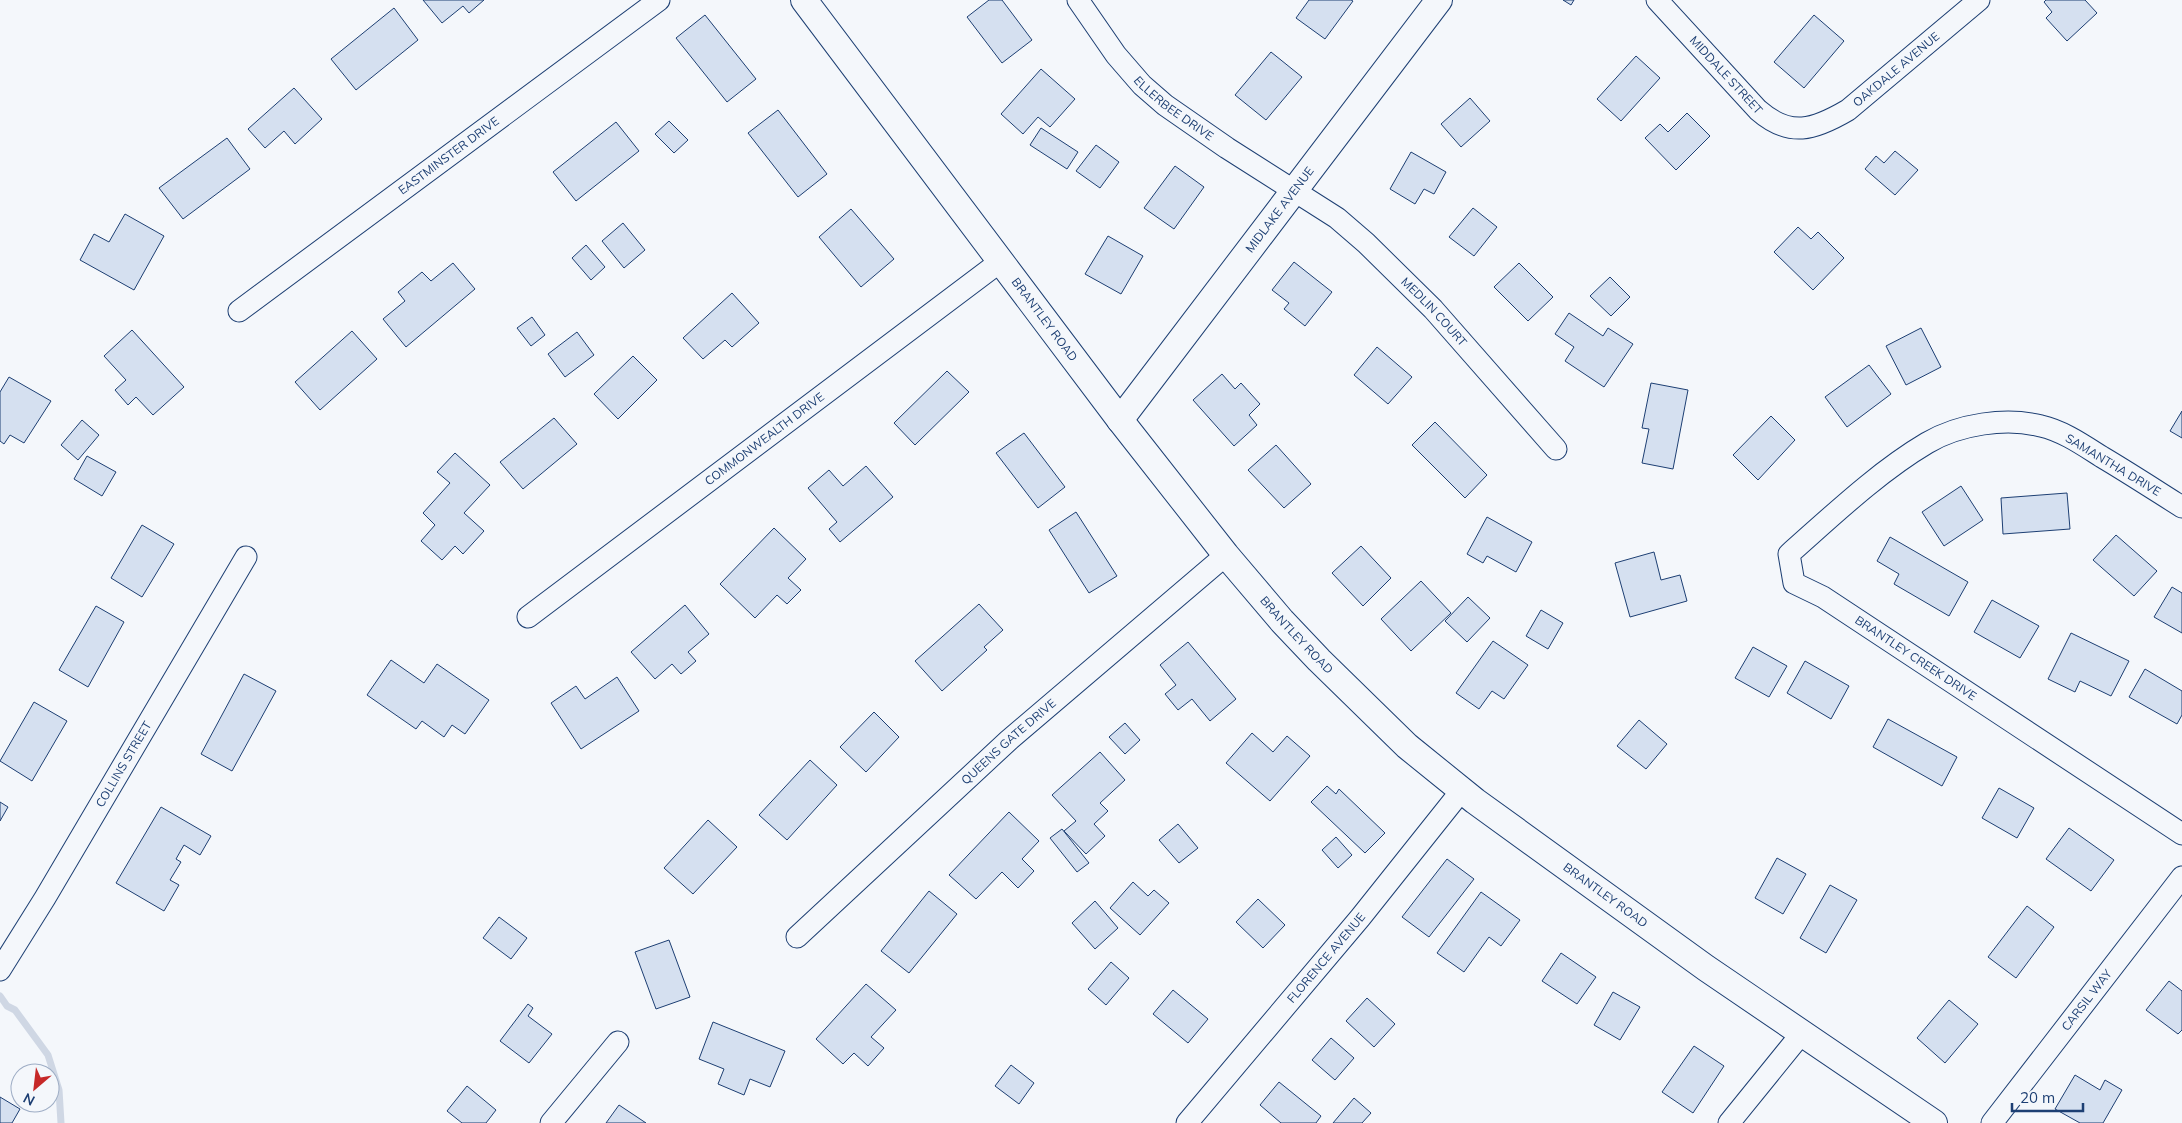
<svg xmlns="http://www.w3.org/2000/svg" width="2182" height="1123" font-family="Mulish,sans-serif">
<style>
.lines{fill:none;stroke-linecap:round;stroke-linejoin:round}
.stream{stroke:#cfd7e4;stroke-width:7}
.building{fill:#d5e0f0;stroke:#1d3f73}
.minor-casing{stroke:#1d3f73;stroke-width:23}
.tertiary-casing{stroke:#1d3f73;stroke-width:28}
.minor{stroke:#f4f7fb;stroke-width:21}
.tertiary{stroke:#f4f7fb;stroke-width:26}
.labels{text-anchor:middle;stroke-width:4;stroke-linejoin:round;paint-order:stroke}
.street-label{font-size:12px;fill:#1d3f73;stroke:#f4f7fb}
</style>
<rect width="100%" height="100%" fill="#f4f7fb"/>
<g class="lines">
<path class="stream" d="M0,996l7,10 8,4 33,45 11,35 2,33"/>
</g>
<g class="building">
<path d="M423,0h61l-15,13 -6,-7 -21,17z"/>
<path d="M989,0h13l30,40 -30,23 -35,-46z"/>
<path d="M1309,0h42l2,1 -28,38 -29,-21z"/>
<path d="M1563,0h11l-3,5z"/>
<path d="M2046,0h39l12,13 -30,28 -21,-23 6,-6 -8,-10z"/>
<path d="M394,8l24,32 -62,50 -25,-31z"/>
<path d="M705,15l51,64 -29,23 -51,-64z"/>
<path d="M1814,15l30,26 -40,47 -30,-26z"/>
<path d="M1271,52l31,25 -36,43 -31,-25z"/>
<path d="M1636,56l24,22 -39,43 -24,-22z"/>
<path d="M1041,69l34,30 -25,28 -12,-10 -15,17 -22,-20z"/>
<path d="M294,88l28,31 -27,25 -11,-13 -19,17 -17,-19z"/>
<path d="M1470,98l20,23 -29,26 -20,-23z"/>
<path d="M778,110l49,64 -29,23 -50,-64z"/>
<path d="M1687,113l23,23 -34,34 -31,-32 15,-14 8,8z"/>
<path d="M669,121l19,19 -14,13 -19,-19z"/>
<path d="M616,122l23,29 -63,50 -23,-29z"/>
<path d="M1041,128l37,24 -11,17 -37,-24z"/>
<path d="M227,138l23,31 -67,50 -24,-31z"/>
<path d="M1096,145l23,17 -19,26 -24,-17z"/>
<path d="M1895,151l23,19 -23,25 -30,-26 11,-13 8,7z"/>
<path d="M1411,152l35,20 -12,22 -10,-5 -9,15 -25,-15z"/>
<path d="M1175,166l29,21 -30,42 -30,-21z"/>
<path d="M1473,208l24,19 -23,29 -25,-19z"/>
<path d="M851,209l43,50 -33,28 -42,-50z"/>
<path d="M125,214l39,22 -30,54 -54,-30 14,-26 15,8z"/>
<path d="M623,223l22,27 -21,18 -22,-27z"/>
<path d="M1798,227l13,12 7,-7 26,26 -31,32 -39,-38z"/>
<path d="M1108,236l35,20 -22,38 -36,-20z"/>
<path d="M586,245l19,22 -14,13 -19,-22z"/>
<path d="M1294,262l38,30 -27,34 -21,-17 5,-6 -17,-13z"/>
<path d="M453,263l22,26 -69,58 -23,-28 22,-18 -7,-9 24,-20 9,9z"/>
<path d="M1519,263l34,34 -25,24 -34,-34z"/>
<path d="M1610,277l20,20 -19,19 -21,-20z"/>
<path d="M732,293l27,30 -27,24 -7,-7 -22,19 -20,-21z"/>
<path d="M1569,313l34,23 5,-8 25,16 -29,43 -39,-26 9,-14 -19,-13z"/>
<path d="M532,317l13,18 -14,11 -14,-18z"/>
<path d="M1921,328l20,39 -35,18 -20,-39z"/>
<path d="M132,330l52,57 -31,28 -17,-18 -8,8 -13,-15 11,-10 -22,-24z"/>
<path d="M352,331l25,28 -57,51 -25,-28z"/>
<path d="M577,332l17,23 -29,22 -17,-23z"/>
<path d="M1377,347l35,30 -24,27 -34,-29z"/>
<path d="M633,356l24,24 -39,39 -24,-25z"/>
<path d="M1869,365l22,29 -44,33 -22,-30z"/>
<path d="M947,371l22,21 -54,53 -21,-22z"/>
<path d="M1222,374l13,15 6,-6 19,21 -11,11 8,10 -23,21 -41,-46z"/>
<path d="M9,377l42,24 -27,42 -14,-8 -6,9 -4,-3v-49z"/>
<path d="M1651,383l37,7 -15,79 -31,-6 7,-34 -7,-1z"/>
<path d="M2182,411v27l-12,-7z"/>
<path d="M1771,416l24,24 -37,40 -25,-25z"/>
<path d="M554,418l23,26 -54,45 -23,-27z"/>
<path d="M82,420l17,15 -21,25 -17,-15z"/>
<path d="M1435,422l52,53 -22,23 -53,-53z"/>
<path d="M1024,433l41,54 -27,21 -42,-55z"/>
<path d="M1276,445l35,39 -27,24 -36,-38z"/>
<path d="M455,453l35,32 -26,28 20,18 -21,23 -8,-8 -13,14 -21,-19 14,-16 -12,-12 27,-30 -13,-11z"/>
<path d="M87,456l29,16 -14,24 -28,-17z"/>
<path d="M866,466l27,31 -53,45 -11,-13 8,-7 -29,-34 21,-18 14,16z"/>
<path d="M1961,486l22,34 -39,26 -22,-34z"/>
<path d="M2067,493l3,36 -67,5 -2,-36z"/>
<path d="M1076,512l41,64 -28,17 -40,-63z"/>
<path d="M1487,517l45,25 -16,30 -29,-16 -4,7 -16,-9z"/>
<path d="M142,525l32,19 -32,53 -31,-19z"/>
<path d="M774,528l32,31 -18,19 13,12 -14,14 -10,-9 -22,23 -35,-34z"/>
<path d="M2116,535l41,36 -23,25 -41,-36z"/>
<path d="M1890,537l78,45 -19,34 -55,-32 5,-10 -22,-13z"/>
<path d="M1361,546l30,32 -28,28 -31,-33z"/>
<path d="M1654,552l7,28 19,-5 7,26 -57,16 -15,-54z"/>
<path d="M1421,581l30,32 -40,38 -30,-32z"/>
<path d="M2172,587l10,6v40l-28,-16z"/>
<path d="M1468,597l22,21 -23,24 -22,-21z"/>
<path d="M1992,600l47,26 -19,32 -46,-26z"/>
<path d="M979,604l24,26 -19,17 3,3 -45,41 -27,-30z"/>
<path d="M685,605l24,29 -21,18 8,9 -15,13 -9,-10 -17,15 -24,-27z"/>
<path d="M96,606l28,16 -36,65 -29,-17z"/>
<path d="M1541,610l22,13 -15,26 -22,-13z"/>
<path d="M2071,633l58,28 -18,35 -31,-15 -5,11 -27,-13z"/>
<path d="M1493,641l35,24 -24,34 -12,-8 -13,18 -23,-16z"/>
<path d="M1188,642l48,57 -26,22 -18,-22 -14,11 -13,-16 11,-9 -16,-20z"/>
<path d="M1753,647l34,19 -18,31 -34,-19z"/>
<path d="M391,660l33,23 13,-19 52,36 -24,34 -13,-9 -8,12 -22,-16 -6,8 -49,-34z"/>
<path d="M1805,661l44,25 -18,33 -44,-26z"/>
<path d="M2145,669l37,22v24l-5,9 -48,-27z"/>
<path d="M244,674l32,17 -44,80 -31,-17z"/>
<path d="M617,677l22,34 -58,38 -30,-46 25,-17 9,13z"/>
<path d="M34,702l33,19 -35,60 -32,-20z"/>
<path d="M874,712l25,25 -33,35 -26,-25z"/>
<path d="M1888,719l69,38 -15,29 -69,-39z"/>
<path d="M1639,720l28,24 -21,25 -29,-23z"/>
<path d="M1125,723l15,17 -15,14 -16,-17z"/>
<path d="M1252,733l21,19 14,-16 23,20 -40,45 -44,-38z"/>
<path d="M1100,752l25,28 -25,23 8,8 -14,13 11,12 -19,18 -22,-23 12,-10 -24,-26z"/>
<path d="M810,760l27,25 -50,55 -28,-25z"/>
<path d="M1327,786l9,8 3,-5 46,44 -20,20 -54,-51z"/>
<path d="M1999,788l35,20 -17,30 -35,-20z"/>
<path d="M0,802l8,5 -8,14z"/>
<path d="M161,807l50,29 -11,19 -16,-10 -8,14 5,3 -11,18 9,5 -15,26 -48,-28z"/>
<path d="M1009,812l30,29 -17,18 12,12 -16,17 -16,-16 -26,27 -27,-24z"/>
<path d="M708,820l29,27 -44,47 -29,-26z"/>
<path d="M1178,824l20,24 -19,15 -20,-23z"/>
<path d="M2069,828l45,32 -23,31 -45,-32z"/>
<path d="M1062,829l27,34 -12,9 -27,-34z"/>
<path d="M1336,837l16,18 -14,13 -16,-18z"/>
<path d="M1777,858l29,16 -23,40 -28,-16z"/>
<path d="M1447,859l27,20 -45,58 -27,-20z"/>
<path d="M1133,882l15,14 6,-6 15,13 -29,32 -30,-27z"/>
<path d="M1830,885l27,15 -31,53 -26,-15z"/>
<path d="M929,891l28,23 -48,59 -28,-22z"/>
<path d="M1481,892l39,28 -19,26 -12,-9 -25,35 -27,-19z"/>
<path d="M1258,899l27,26 -22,23 -27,-26z"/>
<path d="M1095,901l23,27 -23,21 -23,-26z"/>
<path d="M2027,906l27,21 -38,51 -28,-21z"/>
<path d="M499,917l28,21 -16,21 -28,-21z"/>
<path d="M669,940l21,57 -34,12 -21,-57z"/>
<path d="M1561,953l35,24 -19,27 -35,-23z"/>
<path d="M1111,962l18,16 -23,27 -18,-16z"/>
<path d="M2169,981l13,10v39l-4,4 -32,-24z"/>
<path d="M866,984l30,26 -25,27 13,11 -16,18 -14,-13 -11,11 -27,-25z"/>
<path d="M1173,990l35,29 -20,24 -35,-29z"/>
<path d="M1613,992l27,15 -20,33 -26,-15z"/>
<path d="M1367,998l28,26 -21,23 -28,-26z"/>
<path d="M1949,1000l29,24 -33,39 -28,-25z"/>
<path d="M528,1004l5,4 -5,8 24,18 -23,29 -29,-22z"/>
<path d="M713,1022l72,29 -15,36 -20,-8 -6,16 -26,-11 6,-15 -25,-10z"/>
<path d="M1331,1038l23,20 -19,22 -23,-20z"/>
<path d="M1694,1046l30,20 -31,47 -31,-21z"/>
<path d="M1011,1065l23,18 -15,21 -24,-18z"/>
<path d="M2075,1075l25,15 5,-10 17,10 -19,33h-23l-25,-14z"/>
<path d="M1279,1082l42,34 -5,7h-35l-21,-18z"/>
<path d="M467,1086l29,24 -10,13h-24l-15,-12z"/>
<path d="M0,1097l20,12 -8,14h-12z"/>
<path d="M1354,1098l17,15 -9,10h-29z"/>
<path d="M619,1105l27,18h-40z"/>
</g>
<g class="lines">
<g class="minor-casing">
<g id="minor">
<path id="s1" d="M1078,0l38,55 26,30 23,20 62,43 110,70 29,25 67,66 123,140"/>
<path id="s2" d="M1657,0l101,110c32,28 56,20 90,0l131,-110"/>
<path id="s3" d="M239,311l420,-311"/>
<path id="s4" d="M2182,507c-27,-17 -53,-34 -80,-50 -19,-12 -39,-26 -61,-31 -35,-9 -82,-2 -114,17 -49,29 -95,73 -138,111l5,29 29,14 359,237"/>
<path id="s5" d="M528,617l473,-356"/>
<path id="s6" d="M797,937l212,-197 217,-185"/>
<path id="s7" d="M0,970l45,-72 201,-341"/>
<path d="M551,1123l67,-81"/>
<path id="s8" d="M1187,1123l173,-205 102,-128"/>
<path d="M1729,1123l73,-90"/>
<path id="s9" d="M1992,1123l190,-246"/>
</g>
</g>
<g class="tertiary-casing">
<g id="tertiary">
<path id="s10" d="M804,0l316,420 106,135 56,66 37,39 88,86 68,55 231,167 228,155"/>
<path id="s11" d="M1120,420l319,-420"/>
</g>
</g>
<use href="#minor" class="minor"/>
<use href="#tertiary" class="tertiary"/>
</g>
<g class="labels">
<g class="street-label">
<text dy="4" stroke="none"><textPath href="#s2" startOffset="311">OAKDALE AVENUE</textPath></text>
<text dy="4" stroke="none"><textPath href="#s2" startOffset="102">MIDDALE STREET</textPath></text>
<text dy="4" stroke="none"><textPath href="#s1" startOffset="146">ELLERBEE DRIVE</textPath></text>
<text dy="4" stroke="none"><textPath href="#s3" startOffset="261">EASTMINSTER DRIVE</textPath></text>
<text dy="4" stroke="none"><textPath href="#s11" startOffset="264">MIDLAKE AVENUE</textPath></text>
<text dy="4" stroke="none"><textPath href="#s1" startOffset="478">MEDLIN COURT</textPath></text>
<text dy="4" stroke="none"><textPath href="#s10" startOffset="400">BRANTLEY ROAD</textPath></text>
<text dy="4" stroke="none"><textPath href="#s5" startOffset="296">COMMONWEALTH DRIVE</textPath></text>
<text transform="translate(2113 465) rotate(31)" y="4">SAMANTHA DRIVE</text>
<text dy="4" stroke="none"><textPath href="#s10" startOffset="804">BRANTLEY ROAD</textPath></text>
<text dy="4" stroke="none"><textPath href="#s4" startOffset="631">BRANTLEY CREEK DRIVE</textPath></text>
<text dy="4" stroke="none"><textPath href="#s6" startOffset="288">QUEENS GATE DRIVE</textPath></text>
<text dy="4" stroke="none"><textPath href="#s7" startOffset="240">COLLINS STREET</textPath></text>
<text dy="4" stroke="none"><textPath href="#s10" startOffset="1209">BRANTLEY ROAD</textPath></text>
<text dy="4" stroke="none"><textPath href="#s8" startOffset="216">FLORENCE AVENUE</textPath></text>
<text dy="4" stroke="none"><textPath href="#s9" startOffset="155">CARSIL WAY</textPath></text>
</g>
</g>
<g transform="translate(35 1088) rotate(208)"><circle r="24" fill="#f4f7fb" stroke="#9eadc5"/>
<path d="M0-4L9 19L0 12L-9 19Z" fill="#c62828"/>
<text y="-8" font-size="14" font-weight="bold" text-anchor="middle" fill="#1d3f73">N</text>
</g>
<path d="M2012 1103v8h71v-8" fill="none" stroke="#1d3f73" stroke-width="2.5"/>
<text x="2020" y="1103" font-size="15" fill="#1d3f73" stroke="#f4f7fb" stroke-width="4" paint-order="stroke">20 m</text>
</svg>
